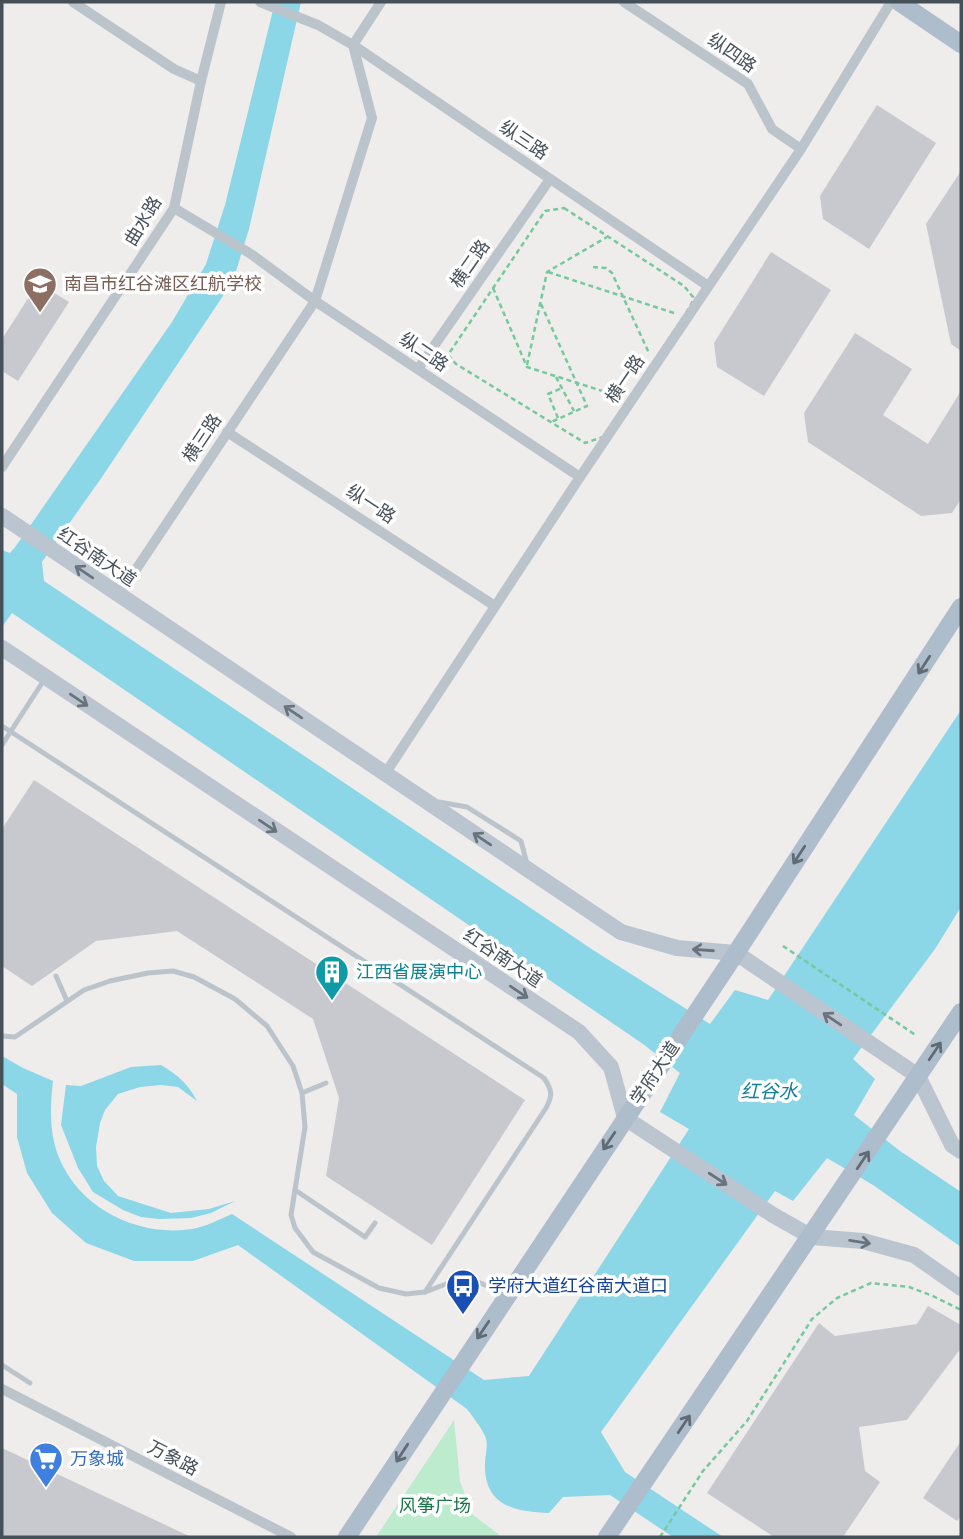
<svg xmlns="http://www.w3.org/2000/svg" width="963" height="1539" font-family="Commissioner,'Noto Sans SC',sans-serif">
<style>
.green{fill:#bceccd}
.water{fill:#8bd6e7}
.building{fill:#c7c9cf}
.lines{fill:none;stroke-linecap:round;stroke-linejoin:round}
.path{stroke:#76c89d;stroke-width:2.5;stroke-dasharray:5 3.5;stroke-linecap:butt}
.lane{stroke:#bbc4cb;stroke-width:5}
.street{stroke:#bbc4cb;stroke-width:10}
.secondary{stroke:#bbc5d0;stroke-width:16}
.primary{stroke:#adbdcb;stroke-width:18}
.oneway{stroke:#69737d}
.oneway2{stroke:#606b76}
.labels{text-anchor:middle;stroke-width:7;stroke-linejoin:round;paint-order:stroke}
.street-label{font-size:18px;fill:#465059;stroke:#fff}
.education-label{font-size:18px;fill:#785e54;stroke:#fff;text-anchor:start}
.culture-label{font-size:18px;fill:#0d838f;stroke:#fff;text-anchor:start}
.transit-label{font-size:18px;fill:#164399;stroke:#fff;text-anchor:start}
.shop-label{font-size:18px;fill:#366cbe;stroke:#fff;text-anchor:start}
.park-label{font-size:18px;fill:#1a7646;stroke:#fff}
.water-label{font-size:19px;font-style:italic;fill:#127f98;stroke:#fff}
</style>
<rect width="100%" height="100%" fill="#efecec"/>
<path class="green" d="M454,1420l6,61 12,33 30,23h-126z"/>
<g class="water">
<path d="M275,2h26l-52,227 -16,52 -131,196 -60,85 2,19 549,369 117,74 25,-34 33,10 193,-290v197l-26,42 -82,110 22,20 -21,36 46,36 61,41v55l-88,-62 -46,-27 -34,43 -18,-10 -174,241 24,40 98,65h-50l-63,-42 -47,2 -14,16c-35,-1 -65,-8 -64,-49 0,-9 4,-20 0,-28 -4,-9 -12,-19 -18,-27l-229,-164 -45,16h-59l-48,-18 -34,-30 -25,-40 -10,-36v-43l-15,-10v-28l21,12 30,13c-3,26 -4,54 7,79 22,50 79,77 132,69 13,-2 28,-10 40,-15l252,166 45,-4 160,-247 -29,-17 20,-39 -37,-29 -631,-431 -10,14v-77l8,3 6,-7 156,-224 34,-58 19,-59z"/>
<path d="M161,1065c17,10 27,19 36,36l-19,-14 -17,-2 -21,2 -22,7 -13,16 -5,13 -4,24 1,19 7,15 14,15 53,17 38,-4 26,-8 -24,12 -20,5 -32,1 -18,-2 -18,-7 -30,-18 -15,-24 -17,-43 5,-40 15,1 50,-19z"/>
</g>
<g class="building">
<path d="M877,105l59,38 -67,106 -46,-30 -3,-23z"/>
<path d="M961,171v180l-10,-7 -25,-120z"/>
<path d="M771,252l60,38 -67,106 -47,-29 -3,-24z"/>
<path d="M38,283l31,19 -51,79 -16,-10v-32z"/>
<path d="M855,333l57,36 -29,46 45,29 33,-53v108l-9,14 -31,3 -113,-74 -4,-29z"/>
<path d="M34,780l491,320 -93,145 -106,-69 13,-78 -26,-79 -136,-88 -81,10 -64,45 -30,-20v-137z"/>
<path d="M928,1306l33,19v23l-54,72 -48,7 6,44 15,11 -37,55h-69l-67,-44 112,-170 16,13 82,-12z"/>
<path d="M961,1441v75l-4,5 -34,-23z"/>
<path d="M2,1448l189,89h-189z"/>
</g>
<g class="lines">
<g class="path">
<path d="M564,208l120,78 9,11 -1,6 -8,13 -81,121 -18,6 -129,-79 -8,-9 97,-144z"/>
<path d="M593,267l13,1 6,5 37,80"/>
<path d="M548,272l126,41"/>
<path d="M493,288l34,79 91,29"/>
<path d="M541,304l46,102 -36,16"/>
<path d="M527,365l20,-93 60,-35"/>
<path d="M556,377l18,34"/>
<path d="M558,418l-10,-24 14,-6"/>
<path d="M783,946l134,90"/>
<path d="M660,1537l43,-66 44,-50 65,-102 25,-21 34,-15 38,4 24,9 28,14"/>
</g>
<g class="lane">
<path d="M2,726l542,352c8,12 9,17 2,30l-121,184"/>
<path d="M2,745l42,-65"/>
<path d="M439,802l28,5 54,34 6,23"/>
<path d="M56,976l11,25"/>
<path d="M2,1036l13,1 69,-47 26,-9 38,-8 25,-2 21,6 41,22 32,27 26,40 9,27 3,34 -14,88 4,13 18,24 66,36 27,6 19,-2 37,-14 16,4 28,12"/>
<path d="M302,1093l24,-10"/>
<path d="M295,1190l70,47 10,-14"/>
<path d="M2,1365l28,18"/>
</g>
<g class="street">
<path d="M73,2l101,67 27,12"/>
<path d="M260,2l58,23 35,20 355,241"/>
<path d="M624,2l124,82 24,45 29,20"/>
<path d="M174,208l77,46 64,47 265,176"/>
<path d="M418,369l132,-190"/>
<path d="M227,432l268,174"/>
<path d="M2,467l172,-259 27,-127 20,-79"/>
<path d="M119,595l196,-294 57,-183 -19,-73 28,-43"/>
<path d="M385,774l195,-297 221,-328 90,-147"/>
<path d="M2,1389l289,148"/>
</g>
<g class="secondary">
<path d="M2,516l619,416 56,16 59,5 182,123 34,69 9,6"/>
<path d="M2,648l577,384 32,35 14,51 148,97 39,22 51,4 51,14 47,33"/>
</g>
<g class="primary">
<path d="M899,2l62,42"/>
<path d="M347,1537l389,-584 225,-346"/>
<path d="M607,1537l354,-525"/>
</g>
</g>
<defs><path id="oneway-shaft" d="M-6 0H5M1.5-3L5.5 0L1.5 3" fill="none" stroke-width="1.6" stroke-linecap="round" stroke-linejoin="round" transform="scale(1.75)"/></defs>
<g class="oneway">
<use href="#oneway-shaft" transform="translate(84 572) rotate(-146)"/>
<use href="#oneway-shaft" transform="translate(79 700) rotate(34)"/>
<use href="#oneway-shaft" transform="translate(293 712) rotate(-146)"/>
<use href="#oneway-shaft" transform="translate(268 826) rotate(34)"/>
<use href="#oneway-shaft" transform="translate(482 839) rotate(-146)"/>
<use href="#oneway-shaft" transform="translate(703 950) rotate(-176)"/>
<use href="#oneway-shaft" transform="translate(519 992) rotate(34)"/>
<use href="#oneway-shaft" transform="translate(832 1019) rotate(-146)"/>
<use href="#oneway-shaft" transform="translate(718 1179) rotate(33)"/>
<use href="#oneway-shaft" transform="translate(860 1242) rotate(9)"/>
</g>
<g class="oneway2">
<use href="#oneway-shaft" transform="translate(924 665) rotate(123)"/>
<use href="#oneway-shaft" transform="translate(799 855) rotate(123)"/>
<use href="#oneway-shaft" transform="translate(935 1051) rotate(-56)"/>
<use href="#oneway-shaft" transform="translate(609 1141) rotate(124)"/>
<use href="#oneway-shaft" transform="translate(863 1160) rotate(-56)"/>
<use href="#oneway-shaft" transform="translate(483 1330) rotate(124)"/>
<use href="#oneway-shaft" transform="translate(684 1424) rotate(-56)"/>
<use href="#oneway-shaft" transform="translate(402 1453) rotate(123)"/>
</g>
<defs>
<g id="school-pin" transform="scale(1.75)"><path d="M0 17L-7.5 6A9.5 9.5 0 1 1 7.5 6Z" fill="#8d6e63" stroke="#fff"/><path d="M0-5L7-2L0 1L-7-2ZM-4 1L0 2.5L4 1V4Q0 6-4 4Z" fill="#fff"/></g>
<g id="building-pin" transform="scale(1.75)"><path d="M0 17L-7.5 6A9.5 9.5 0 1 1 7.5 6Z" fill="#0f9aa8" stroke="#fff"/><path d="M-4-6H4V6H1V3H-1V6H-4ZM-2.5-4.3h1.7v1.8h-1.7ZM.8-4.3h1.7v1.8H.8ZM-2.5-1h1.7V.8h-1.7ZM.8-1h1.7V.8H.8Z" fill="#fff"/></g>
<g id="bus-pin" transform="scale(1.75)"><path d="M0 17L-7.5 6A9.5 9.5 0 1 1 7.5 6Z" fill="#1a4fb4" stroke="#fff"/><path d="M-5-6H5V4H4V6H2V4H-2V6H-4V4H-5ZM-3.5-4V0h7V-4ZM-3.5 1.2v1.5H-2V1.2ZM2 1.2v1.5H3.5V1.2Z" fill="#fff"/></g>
<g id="supermarket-pin" transform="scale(1.75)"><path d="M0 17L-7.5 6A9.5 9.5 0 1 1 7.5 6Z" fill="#3f7fe0" stroke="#fff"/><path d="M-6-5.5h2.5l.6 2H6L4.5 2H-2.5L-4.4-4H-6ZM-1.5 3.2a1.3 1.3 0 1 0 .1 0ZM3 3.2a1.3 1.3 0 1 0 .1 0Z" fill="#fff"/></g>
</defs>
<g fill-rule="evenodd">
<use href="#school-pin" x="40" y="284"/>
<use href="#building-pin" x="332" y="972"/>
<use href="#bus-pin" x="463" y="1286"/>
<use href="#supermarket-pin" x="46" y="1459"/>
</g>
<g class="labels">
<g class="street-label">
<text transform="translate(732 53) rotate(35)" y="6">纵四路</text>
<text transform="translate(524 140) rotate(34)" y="6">纵三路</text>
<text transform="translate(143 221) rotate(-59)" y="6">曲水路</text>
<text transform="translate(470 264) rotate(-55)" y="6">横二路</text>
<text transform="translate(424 352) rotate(34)" y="6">纵二路</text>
<text transform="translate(625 379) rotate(-56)" y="6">横一路</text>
<text transform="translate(202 438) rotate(-56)" y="6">横三路</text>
<text transform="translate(371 504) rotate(33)" y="6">纵一路</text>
<text transform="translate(97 557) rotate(34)" y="6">红谷南大道</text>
<text transform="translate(503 958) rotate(34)" y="6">红谷南大道</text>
<text transform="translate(655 1073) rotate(-56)" y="6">学府大道</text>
<text transform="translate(173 1458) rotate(27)" y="6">万象路</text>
</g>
<g class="education-label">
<text x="64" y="290">南昌市红谷滩区红航学校</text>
</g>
<g class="culture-label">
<text x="356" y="978">江西省展演中心</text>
</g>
<g class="transit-label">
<text x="488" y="1292">学府大道红谷南大道口</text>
</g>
<g class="shop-label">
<text x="70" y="1465">万象城</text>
</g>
<g class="park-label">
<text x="435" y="1512">风筝广场</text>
</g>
<g class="water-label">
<text x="769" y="1098">红谷水</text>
</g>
</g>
<rect width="963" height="1539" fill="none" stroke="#465059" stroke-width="7"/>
</svg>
